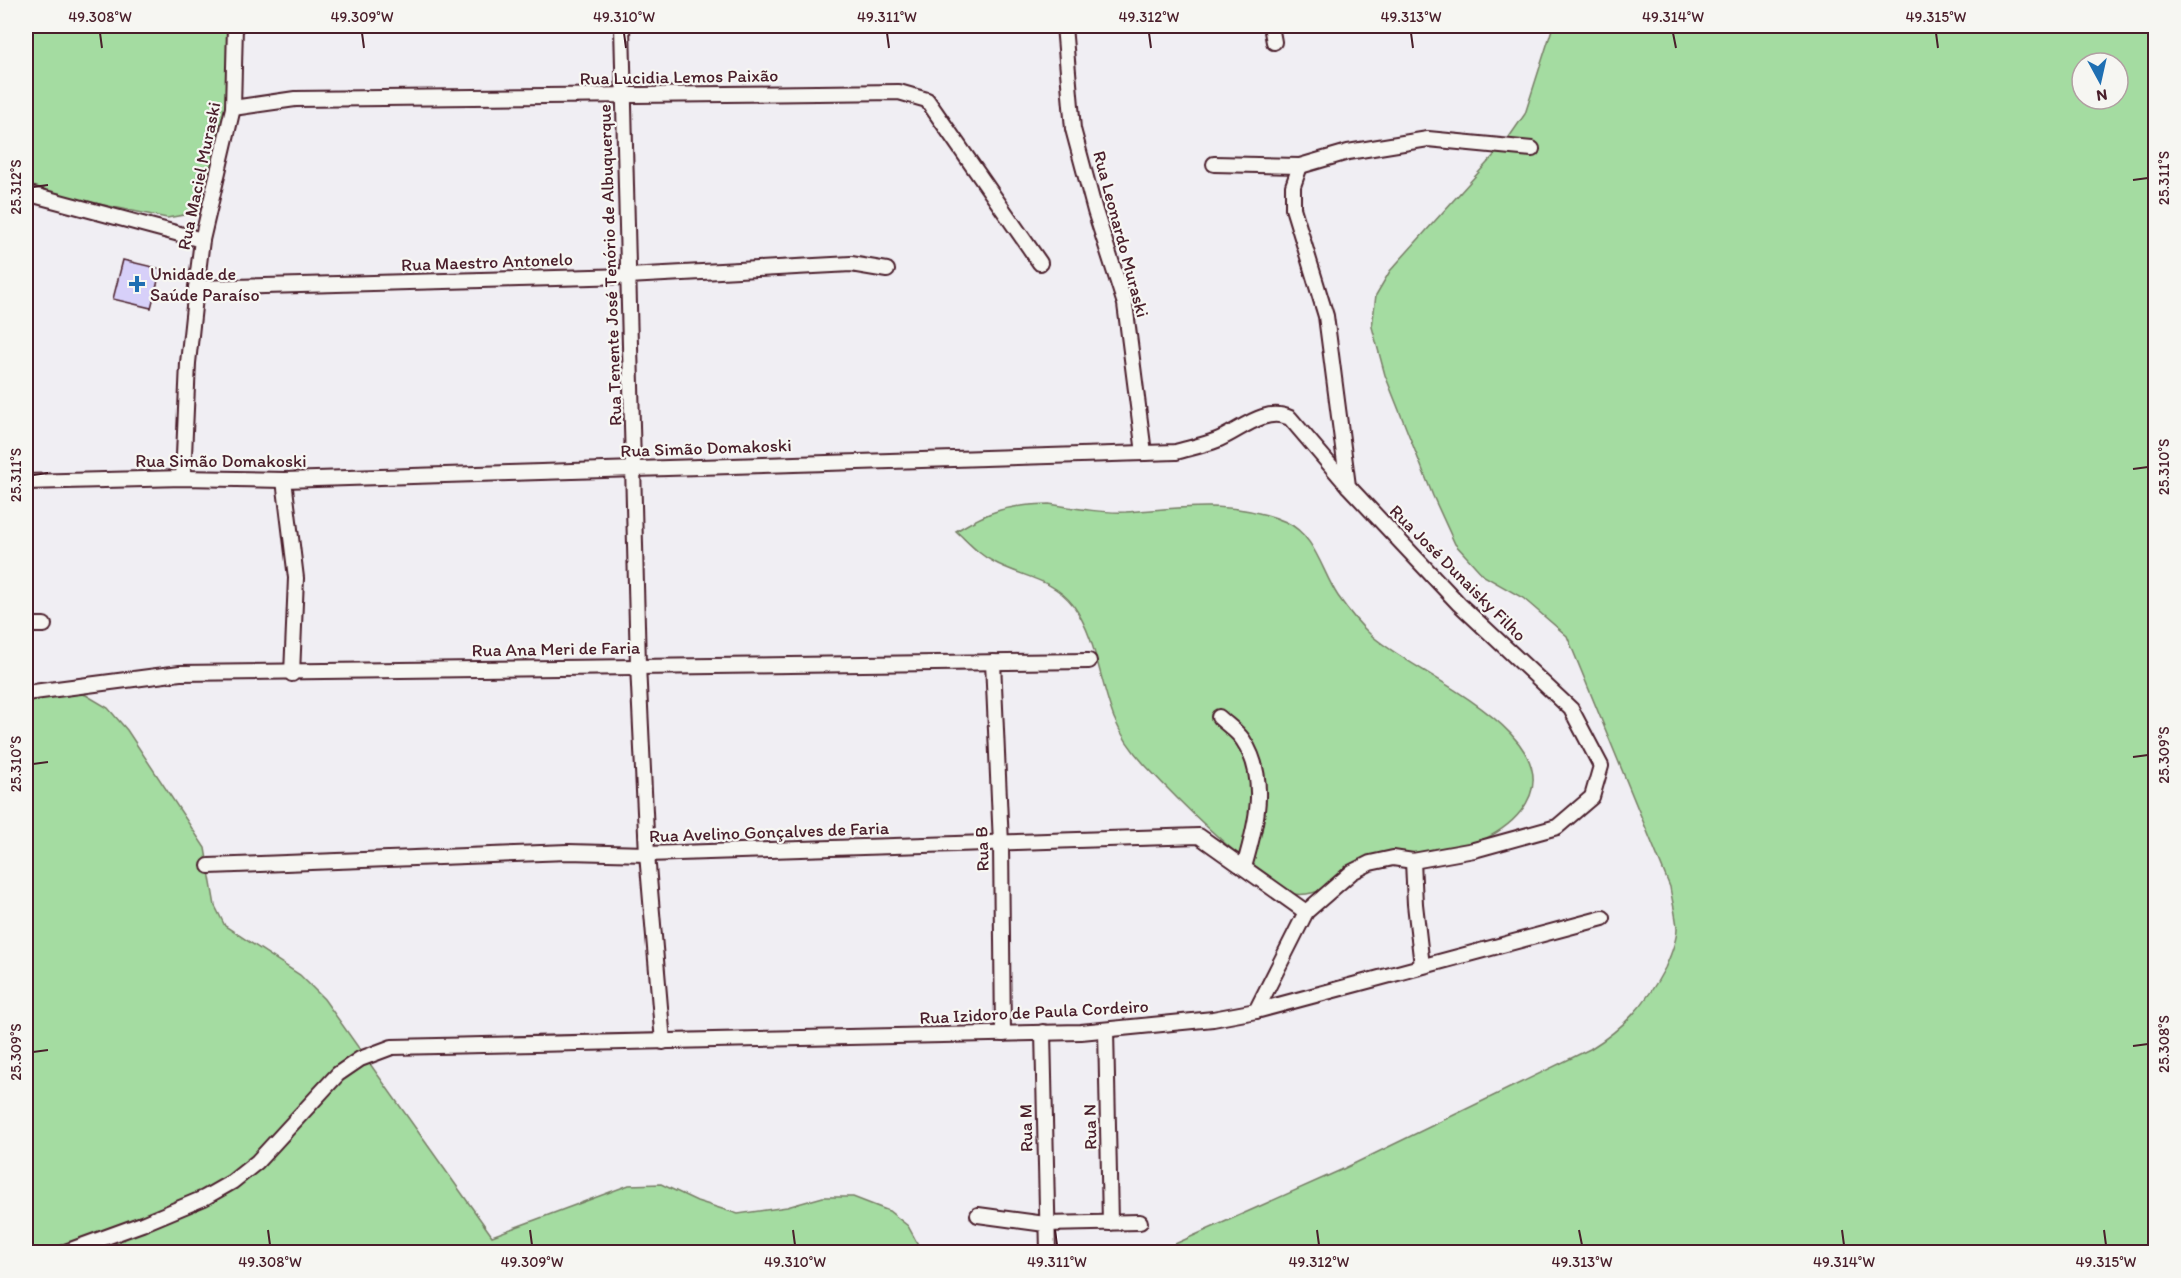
<svg xmlns="http://www.w3.org/2000/svg" width="2181" height="1278" font-family="Itim,sans-serif">
<style>
.green{fill:#a4dca1;stroke:#777e66;stroke-width:1.5;fill-rule:evenodd}
.building{fill:#d7d0f9;stroke:#4a1f2b;stroke-width:1.5}
.lines{fill:none;stroke-linecap:round;stroke-linejoin:round}
.street-casing{stroke:#4a1f2b;stroke-width:18}
.street{stroke:#f6f6f2;stroke-width:14}
.ticks{fill:none;stroke:#4a1f2b;stroke-width:2}
.poi-dot{fill:#1f6fb2;stroke:#f6f6f2;stroke-width:2}
.labels{text-anchor:middle;stroke-width:4.5;stroke-linejoin:round;paint-order:stroke}
.street-label{font-size:18px;fill:#4a1f2b;stroke:#f6f6f2}
.poi-label{font-size:18px;fill:#4a1f2b;stroke:#f6f6f2;text-anchor:start}
.neatline{fill:none;stroke:#4a1f2b;stroke-width:2}
.ticks-label{font-size:15px;text-anchor:middle;fill:#4a1f2b}
</style>
<rect width="100%" height="100%" fill="#f0eef3"/>
<filter id="ink" filterUnits="userSpaceOnUse"><feTurbulence type="fractalNoise" baseFrequency=".0167" numOctaves="2"/><feDisplacementMap in="SourceGraphic" scale="12" xChannelSelector="R" yChannelSelector="G"/><feConvolveMatrix kernelMatrix="1 2 1 2 8 2 1 2 1" color-interpolation-filters="sRGB"/></filter>
<g filter="url(#ink)">
<g class="green">
<path d="M26,26h204l-5,108 -10,55 -20,24 -28,5 -141,-29z"/>
<path d="M1553,26h67l8,3 1,-3h526v1226h-998l184,-82 249,-121c34,-21 56,-45 75,-81 5,-11 12,-27 12,-40 -1,-13 -5,-28 -7,-41l-103,-251 -44,-38 -39,-22 -29,-32 -22,-48 -48,-121 -13,-48 4,-32 14,-24 115,-128 20,-29zM2082,63h36v36h-36z"/>
<path d="M1049,504c25,4 52,9 77,8 55,-4 108,-13 160,10 29,13 36,50 52,74 9,13 20,27 32,38 39,38 210,103 151,177 -26,34 -87,48 -127,55 -11,2 -23,3 -34,7 -22,8 -50,29 -74,19 -7,-3 -16,-12 -22,-17 -39,-29 -86,-75 -119,-110 -13,-14 -24,-30 -31,-47 -14,-36 -18,-81 -41,-113 -21,-27 -52,-28 -79,-43 -15,-7 -26,-20 -38,-31 35,-21 52,-26 93,-27z"/>
<path d="M45,685l41,10 22,13 19,22 78,118 10,58 10,20 75,49 24,24 168,237 137,-51 32,-1 36,17 41,13 49,-7 36,-10h30l36,14 19,15 14,26h-896v-566z"/>
</g>
<path class="building" d="M123,260l38,9 -10,39 -38,-9z"/>
<g class="lines">
<g class="street-casing">
<g id="street">
<path d="M622,26l16,639 9,189 16,188"/>
<path d="M1064,26l9,103 22,82 30,93 19,149"/>
<path d="M1271,26l3,16"/>
<path d="M233,108l62,-9 604,-7 28,8 113,163"/>
<path d="M1214,164l86,2 48,-14 80,-13 104,10"/>
<path d="M26,193l176,47"/>
<path d="M196,288l432,-12 223,-12 36,6"/>
<path d="M183,478l5,-115 8,-75 6,-48 31,-132 2,-82"/>
<path d="M284,480l12,98 -4,96"/>
<path d="M26,482l157,-4 101,2 892,-28c14,-4 28,-7 41,-12 23,-9 47,-34 73,-22l58,68"/>
<path d="M26,625h18"/>
<path d="M993,662l8,182 2,190"/>
<path d="M26,693l154,-20 909,-12"/>
<path d="M1219,717c7,7 18,14 24,23 26,39 13,86 1,127"/>
<path d="M1413,861l2,43 7,62"/>
<path d="M209,866l359,-14 79,2 552,-18 107,76"/>
<path d="M1256,1011l50,-99 46,-40 18,-9 23,-5 20,3 61,-11 83,-23 35,-30 9,-31 -30,-57 -112,-105 -111,-118 -22,-170 -33,-108v-22l7,-20"/>
<path d="M1106,1030l4,193"/>
<path d="M1043,1032l5,220"/>
<path d="M978,1215l67,9 95,-2"/>
<path d="M65,1252l77,-28 62,-26 28,-16 25,-20 81,-88 22,-15 32,-12 689,-15 132,-13 43,-8 347,-93"/>
</g>
</g>
<use href="#street" class="street"/>
</g>
</g>
<path class="ticks" d="M100,33l2,15M362,33l2,15M624,33l2,15M887,33l2,15M1149,33l2,15M1411,33l2,15M1673,33l3,15M1936,33l2,15M2133,180l15,-2M33,187l15,-2M2133,469l15,-2M33,475l15,-2M2133,757l15,-2M33,764l15,-2M2133,1046l15,-2M33,1052l15,-2M268,1230l2,15M530,1230l2,15M793,1230l2,15M1055,1230l2,15M1317,1230l2,15M1579,1230l3,15M1842,1230l2,15M2104,1230l2,15"/>
<path class="poi-dot" d="M134 275h6v6h6v6h-6v6h-6v-6h-6v-6h6z"/>
<g class="labels">
<g class="street-label">
<text transform="translate(679 77) rotate(-1)" y="6">Rua Lucidia Lemos Paixão</text>
<text transform="translate(199 176) rotate(-78)" y="6">Rua Maciel Muraski</text>
<text transform="translate(1121 234) rotate(75)" y="6">Rua Leonardo Muraski</text>
<text transform="translate(487 262) rotate(-2)" y="6">Rua Maestro Antonelo</text>
<text transform="translate(610 265) rotate(-92)" y="6">Rua Tenente José Tenório de Albuquerque</text>
<text transform="translate(706 448) rotate(-2)" y="6">Rua Simão Domakoski</text>
<text x="221" y="467">Rua Simão Domakoski</text>
<text transform="translate(1458 573) rotate(45)" y="6">Rua José Dunaisky Filho</text>
<text transform="translate(556 649) rotate(-1)" y="6">Rua Ana Meri de Faria</text>
<text transform="translate(769 832) rotate(-2)" y="6">Rua Avelino Gonçalves de Faria</text>
<text transform="translate(982 849) rotate(-92)" y="6">Rua B</text>
<text transform="translate(1034 1012) rotate(-3)" y="6">Rua Izidoro de Paula Cordeiro</text>
<text transform="translate(1090 1127) rotate(-91)" y="6">Rua N</text>
<text transform="translate(1026 1128) rotate(-91)" y="6">Rua M</text>
</g>
<g class="poi-label">
<text x="150" y="280">Unidade de<tspan x="150" dy="21">Saúde Paraíso</tspan></text>
</g>
</g>
<rect width="2181" height="1278" fill="none" stroke="#f6f6f2" stroke-width="66"/>
<g transform="translate(2100 81) rotate(172)"><circle r="28" fill="#f6f6f2" stroke="#b1a0a2" stroke-width="1.5"/>
<path d="M0-4.5L10 22L0 15L-10 22Z" fill="#1f6fb2"/>
<text y="-9" font-size="16" font-weight="bold" text-anchor="middle" fill="#4a1f2b">N</text>
</g>
<rect x="33" y="33" width="2115" height="1212" class="neatline"/>
<g class="ticks-label">
<text x="100" y="22">49.308°W</text>
<text x="362" y="22">49.309°W</text>
<text x="624" y="22">49.310°W</text>
<text x="887" y="22">49.311°W</text>
<text x="1149" y="22">49.312°W</text>
<text x="1411" y="22">49.313°W</text>
<text x="1673" y="22">49.314°W</text>
<text x="1936" y="22">49.315°W</text>
<text transform="translate(2164 178) rotate(-90)" y="5">25.311°S</text>
<text transform="translate(16 187) rotate(-90)" y="5">25.312°S</text>
<text transform="translate(2164 467) rotate(-90)" y="5">25.310°S</text>
<text transform="translate(16 475) rotate(-90)" y="5">25.311°S</text>
<text transform="translate(2164 755) rotate(-90)" y="5">25.309°S</text>
<text transform="translate(16 764) rotate(-90)" y="5">25.310°S</text>
<text transform="translate(2164 1044) rotate(-90)" y="5">25.308°S</text>
<text transform="translate(16 1052) rotate(-90)" y="5">25.309°S</text>
<text x="270" y="1267">49.308°W</text>
<text x="532" y="1267">49.309°W</text>
<text x="795" y="1267">49.310°W</text>
<text x="1057" y="1267">49.311°W</text>
<text x="1319" y="1267">49.312°W</text>
<text x="1582" y="1267">49.313°W</text>
<text x="1844" y="1267">49.314°W</text>
<text x="2106" y="1267">49.315°W</text>
</g>
</svg>
